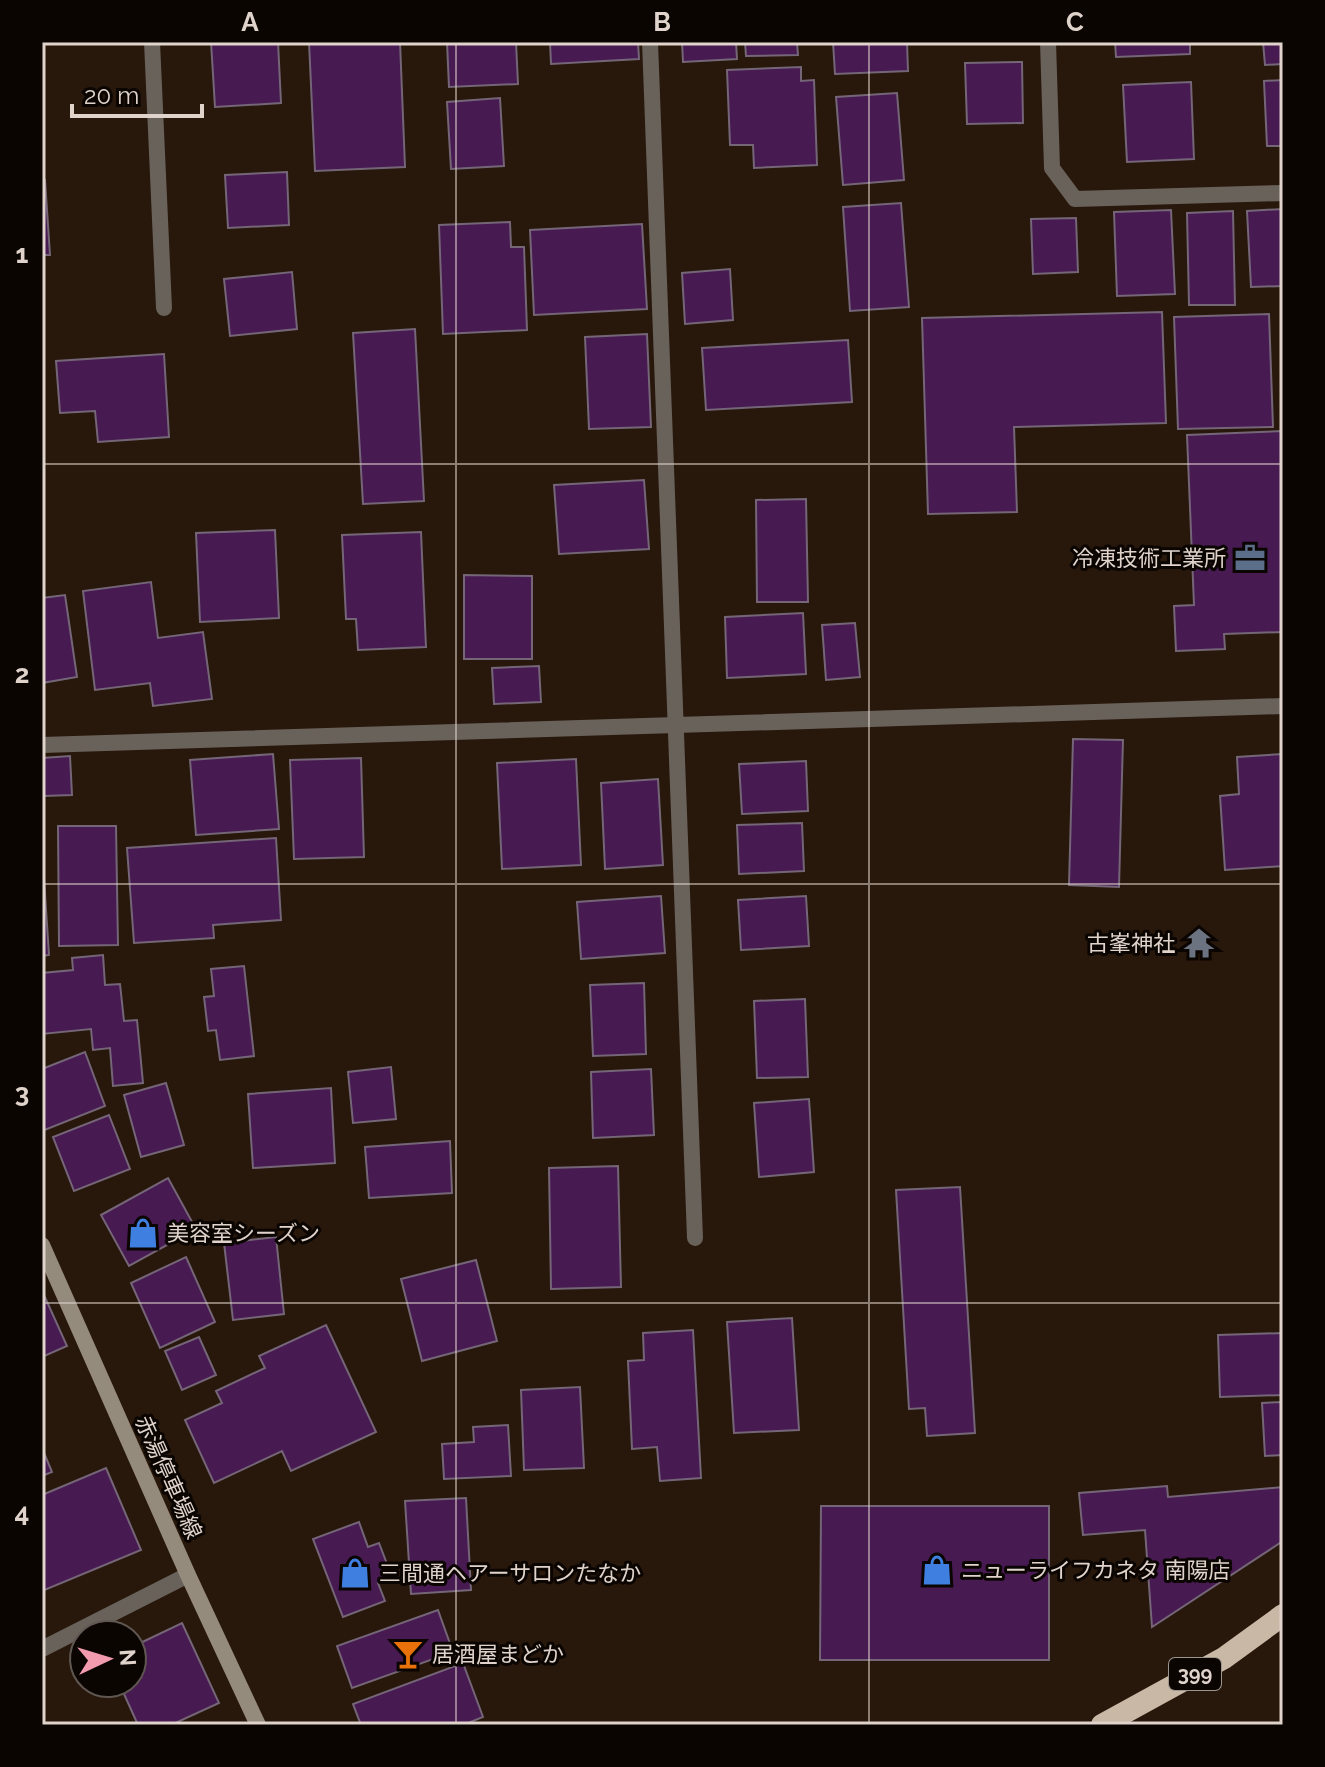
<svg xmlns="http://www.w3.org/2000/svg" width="1325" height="1767" font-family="Raleway,'Noto Sans JP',sans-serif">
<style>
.building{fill:#471a52;stroke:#746577;stroke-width:2}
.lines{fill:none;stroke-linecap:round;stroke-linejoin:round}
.service{stroke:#69625a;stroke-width:16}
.minor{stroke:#69625a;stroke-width:16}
.secondary{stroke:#958b7d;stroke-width:16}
.trunk{stroke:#c8b8a5;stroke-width:22}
.grid{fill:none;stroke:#dfd3cb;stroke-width:2;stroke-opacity:0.55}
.labels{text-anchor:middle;stroke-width:6;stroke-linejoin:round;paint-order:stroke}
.shield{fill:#0b0502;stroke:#9f958f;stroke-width:2}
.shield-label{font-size:20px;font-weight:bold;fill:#dfd3cb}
.poi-label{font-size:22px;fill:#dfd3cb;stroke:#0b0502;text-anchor:start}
.street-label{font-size:22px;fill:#dfd3cb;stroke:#0b0502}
.neatline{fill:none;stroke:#dfd3cb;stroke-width:3}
.grid-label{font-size:26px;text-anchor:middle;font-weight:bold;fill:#dfd3cb}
</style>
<rect width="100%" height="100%" fill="#28170b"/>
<g class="building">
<path d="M211,42h67l3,61 -66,4z"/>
<path d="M309,42h91l5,125 -90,4z"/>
<path d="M447,42h69l2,42 -69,3z"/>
<path d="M550,42h88l1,17 -88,5z"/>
<path d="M682,42h54l1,17 -54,3z"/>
<path d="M745,42h52l1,13 -52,1z"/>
<path d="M833,42h74l1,29 -73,3z"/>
<path d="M1115,42h75v12l-74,3z"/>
<path d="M1263,42h20v22l-18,1z"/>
<path d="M1022,62l1,61 -56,1 -2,-61z"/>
<path d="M801,67v14l13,-1 3,85 -63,3 -1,-23h-23l-3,-75z"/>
<path d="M1283,80v66h-16l-3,-65z"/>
<path d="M1191,82l3,77 -67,3 -4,-77z"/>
<path d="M897,93l7,87 -61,5 -7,-88z"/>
<path d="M500,98l4,68 -53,3 -4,-67z"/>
<path d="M287,172l2,53 -61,3 -3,-53z"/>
<path d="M42,180h3l5,75h-8z"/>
<path d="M901,203l8,104 -59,4 -7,-104z"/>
<path d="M1283,209v77l-32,1 -4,-76z"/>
<path d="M1171,210l4,84 -58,2 -3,-84z"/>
<path d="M1233,211l2,94h-46l-2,-92z"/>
<path d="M1076,218l2,54 -45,2 -2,-55z"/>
<path d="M510,222l1,25h13l3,83 -84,4 -4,-109z"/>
<path d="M642,224l5,85 -113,6 -4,-85z"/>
<path d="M730,269l3,51 -48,4 -3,-51z"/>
<path d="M292,272l5,57 -67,7 -6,-57z"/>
<path d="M1162,312l4,111 -152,4 3,85 -89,2 -6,-196z"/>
<path d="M1269,314l4,113 -95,2 -4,-112z"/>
<path d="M415,329l9,172 -61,3 -10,-171z"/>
<path d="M647,334l4,93 -62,2 -4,-92z"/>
<path d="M848,340l4,62 -146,8 -4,-62z"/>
<path d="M164,354l5,83 -71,5 -3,-31 -35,2 -4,-52z"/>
<path d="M1283,431v201l-59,2 1,15 -49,2 -2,-45 20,-1 -7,-170z"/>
<path d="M644,480l5,69 -90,5 -5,-69z"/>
<path d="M806,499l2,103h-51l-1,-102z"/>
<path d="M275,530l4,88 -79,4 -4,-89z"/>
<path d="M421,532l5,115 -68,3 -2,-31h-10l-4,-84z"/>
<path d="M464,575l68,1v83h-68z"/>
<path d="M151,582l7,56 45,-6 9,67 -59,7 -3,-23 -55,7 -12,-99z"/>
<path d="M65,595l12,82 -35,6v-85z"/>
<path d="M803,613l3,61 -79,4 -2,-61z"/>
<path d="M855,623l5,54 -34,3 -4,-55z"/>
<path d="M539,666l2,36 -47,2 -2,-36z"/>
<path d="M1073,739l50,1 -4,147 -50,-2z"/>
<path d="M273,754l6,75 -83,6 -6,-75z"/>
<path d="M1283,754v112l-58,4 -5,-74 19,-2 -2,-37z"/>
<path d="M70,756l2,39 -28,1 -2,-38z"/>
<path d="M361,758l3,99 -70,2 -4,-99z"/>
<path d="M576,759l5,106 -79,4 -5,-106z"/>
<path d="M806,761l2,50 -66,3 -3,-50z"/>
<path d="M658,779l5,86 -58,4 -4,-86z"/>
<path d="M802,823l2,48 -65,3 -2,-49z"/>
<path d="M58,826h58l2,119 -59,1z"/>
<path d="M276,838l5,82 -68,5 1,13 -80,5 -7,-95z"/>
<path d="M42,848l7,107 -7,1z"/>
<path d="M661,896l4,57 -84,6 -4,-57z"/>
<path d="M806,896l3,50 -68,4 -3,-50z"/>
<path d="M103,955l2,30 15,-1 4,37 13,-1 6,63 -30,3 -3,-38 -17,2 -2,-21 -49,5v-61l31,-3 -1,-12z"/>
<path d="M244,966l10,90 -34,4 -4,-30 -8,1 -4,-34 10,-1 -3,-27z"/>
<path d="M644,983l2,71 -53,2 -3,-71z"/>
<path d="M805,999l3,78 -51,1 -3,-77z"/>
<path d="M85,1052l20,54 -63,25v-62z"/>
<path d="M391,1067l5,52 -43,4 -5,-51z"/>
<path d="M651,1069l3,66 -61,3 -2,-66z"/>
<path d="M166,1083l18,62 -43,12 -17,-62z"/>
<path d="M331,1088l4,75 -82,5 -5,-74z"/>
<path d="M809,1099l5,73 -55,5 -5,-74z"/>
<path d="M109,1115l21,54 -56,22 -21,-54z"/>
<path d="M450,1141l2,52 -83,5 -4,-51z"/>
<path d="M618,1166l3,121 -70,2 -2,-121z"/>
<path d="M168,1178l28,51 -67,37 -28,-51z"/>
<path d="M960,1187l15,246 -48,3 -2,-28 -16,1 -13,-219z"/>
<path d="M276,1237l8,77 -51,6 -9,-77z"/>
<path d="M186,1257l29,65 -55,26 -29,-65z"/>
<path d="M476,1260l21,81 -75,20 -21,-82z"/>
<path d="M44,1295l23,51 -25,11v-61z"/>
<path d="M792,1318l7,112 -65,3 -7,-111z"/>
<path d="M326,1325l50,107 -85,39 -9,-20 -68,32 -29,-63 37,-17 -6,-12 49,-23 -6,-12z"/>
<path d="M693,1330l8,148 -41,3 -3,-34 -25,2 -4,-88 16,-1 -1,-27z"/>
<path d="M1283,1333v62l-63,2 -2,-62z"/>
<path d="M199,1337l17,38 -34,15 -17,-39z"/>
<path d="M580,1387l4,81 -60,2 -3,-80z"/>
<path d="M1283,1402v53l-18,1 -3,-53z"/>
<path d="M508,1425l3,51 -67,3 -2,-35 32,-2 -1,-15z"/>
<path d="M42,1448l10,24 -10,4z"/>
<path d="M106,1468l35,82 -99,41v-96z"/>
<path d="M1167,1486l1,11 115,-10v54l-131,86 -7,-97 -62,5 -4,-42z"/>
<path d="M466,1498l5,92 -60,4 -6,-93z"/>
<path d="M821,1506h228v154h-229z"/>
<path d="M359,1522l9,25 11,-4 13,34 -14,6 7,18 -42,16 -30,-78z"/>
<path d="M438,1610l15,42 -101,36 -15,-42z"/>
<path d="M182,1623l37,80 -48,22h-33l-19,-42h13v-36z"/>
<path d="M463,1663l20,54 -20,8h-102l-8,-21z"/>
</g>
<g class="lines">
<g class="service">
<path d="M152,42l12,266"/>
<path d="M650,42l45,1196"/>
<path d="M1048,42l4,126 23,31 208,-6"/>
<path d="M42,1649l146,-74"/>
</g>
<path class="minor" d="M42,745l1241,-39"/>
<path class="secondary" d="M42,1245l146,330 70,150"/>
<path class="trunk" d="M1102,1725l122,-67 59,-43"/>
</g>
<path class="grid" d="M456,42v1683M869,42v1683M42,464h1241M42,884h1241M42,1303h1241"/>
<defs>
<g id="office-bare" transform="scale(2.4)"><path d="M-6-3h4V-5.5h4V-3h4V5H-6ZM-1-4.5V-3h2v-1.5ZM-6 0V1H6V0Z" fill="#5c6f8a" stroke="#0b0502" stroke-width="2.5" paint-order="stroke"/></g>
<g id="temple-bare" transform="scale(2.4)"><path d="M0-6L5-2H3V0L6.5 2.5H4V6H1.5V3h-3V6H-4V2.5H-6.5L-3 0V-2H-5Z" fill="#6b7280" stroke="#0b0502" stroke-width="2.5" paint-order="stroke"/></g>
<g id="shop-bare" transform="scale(2.4)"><path d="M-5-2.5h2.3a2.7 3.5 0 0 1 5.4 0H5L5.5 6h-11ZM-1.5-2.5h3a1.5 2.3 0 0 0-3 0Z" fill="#3f7fe0" stroke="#0b0502" stroke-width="2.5" paint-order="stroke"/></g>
<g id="bar-bare" transform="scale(2.4)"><path d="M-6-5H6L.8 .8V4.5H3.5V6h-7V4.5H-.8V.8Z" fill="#e8710a" stroke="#0b0502" stroke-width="2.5" paint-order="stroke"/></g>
</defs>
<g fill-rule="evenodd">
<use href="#office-bare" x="1250" y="558"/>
<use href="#temple-bare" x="1199" y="943"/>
<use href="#shop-bare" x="143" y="1233"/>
<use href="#shop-bare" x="937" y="1570"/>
<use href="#shop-bare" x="355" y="1573"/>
<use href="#bar-bare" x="408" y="1654"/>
</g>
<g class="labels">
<rect class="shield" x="1169" y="1658" width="52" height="32" rx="6"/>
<g class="shield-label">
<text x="1195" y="1681">399</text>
</g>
<g class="poi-label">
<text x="1226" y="566" text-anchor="end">冷凍技術工業所</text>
<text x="1175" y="951" text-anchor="end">古峯神社</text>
<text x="167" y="1241">美容室シーズン</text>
<text x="961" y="1578">ニューライフカネタ 南陽店</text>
<text x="379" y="1581">三間通ヘアーサロンたなか</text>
<text x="432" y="1662">居酒屋まどか</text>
</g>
<g class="street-label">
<text transform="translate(169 1477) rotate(66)" y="8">赤湯停車場線</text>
</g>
</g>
<rect width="1325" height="1767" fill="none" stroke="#0b0502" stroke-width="88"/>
<g transform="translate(108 1659) rotate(86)"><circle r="38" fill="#0b0502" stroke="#605752" stroke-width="2"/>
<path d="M0-6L14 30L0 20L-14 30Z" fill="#f29aae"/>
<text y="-12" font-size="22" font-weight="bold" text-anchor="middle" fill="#dfd3cb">N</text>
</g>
<path d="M72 104v12h130v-12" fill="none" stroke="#dfd3cb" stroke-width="4"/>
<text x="84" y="104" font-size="24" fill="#dfd3cb" stroke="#0b0502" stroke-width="6" paint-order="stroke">20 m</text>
<rect x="44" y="44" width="1237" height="1679" class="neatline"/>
<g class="grid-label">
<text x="250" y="31">A</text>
<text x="662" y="31">B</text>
<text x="1075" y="31">C</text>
<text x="22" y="263">1</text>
<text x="22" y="683">2</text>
<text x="22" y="1102">3</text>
<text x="22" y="1522">4</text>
</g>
</svg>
